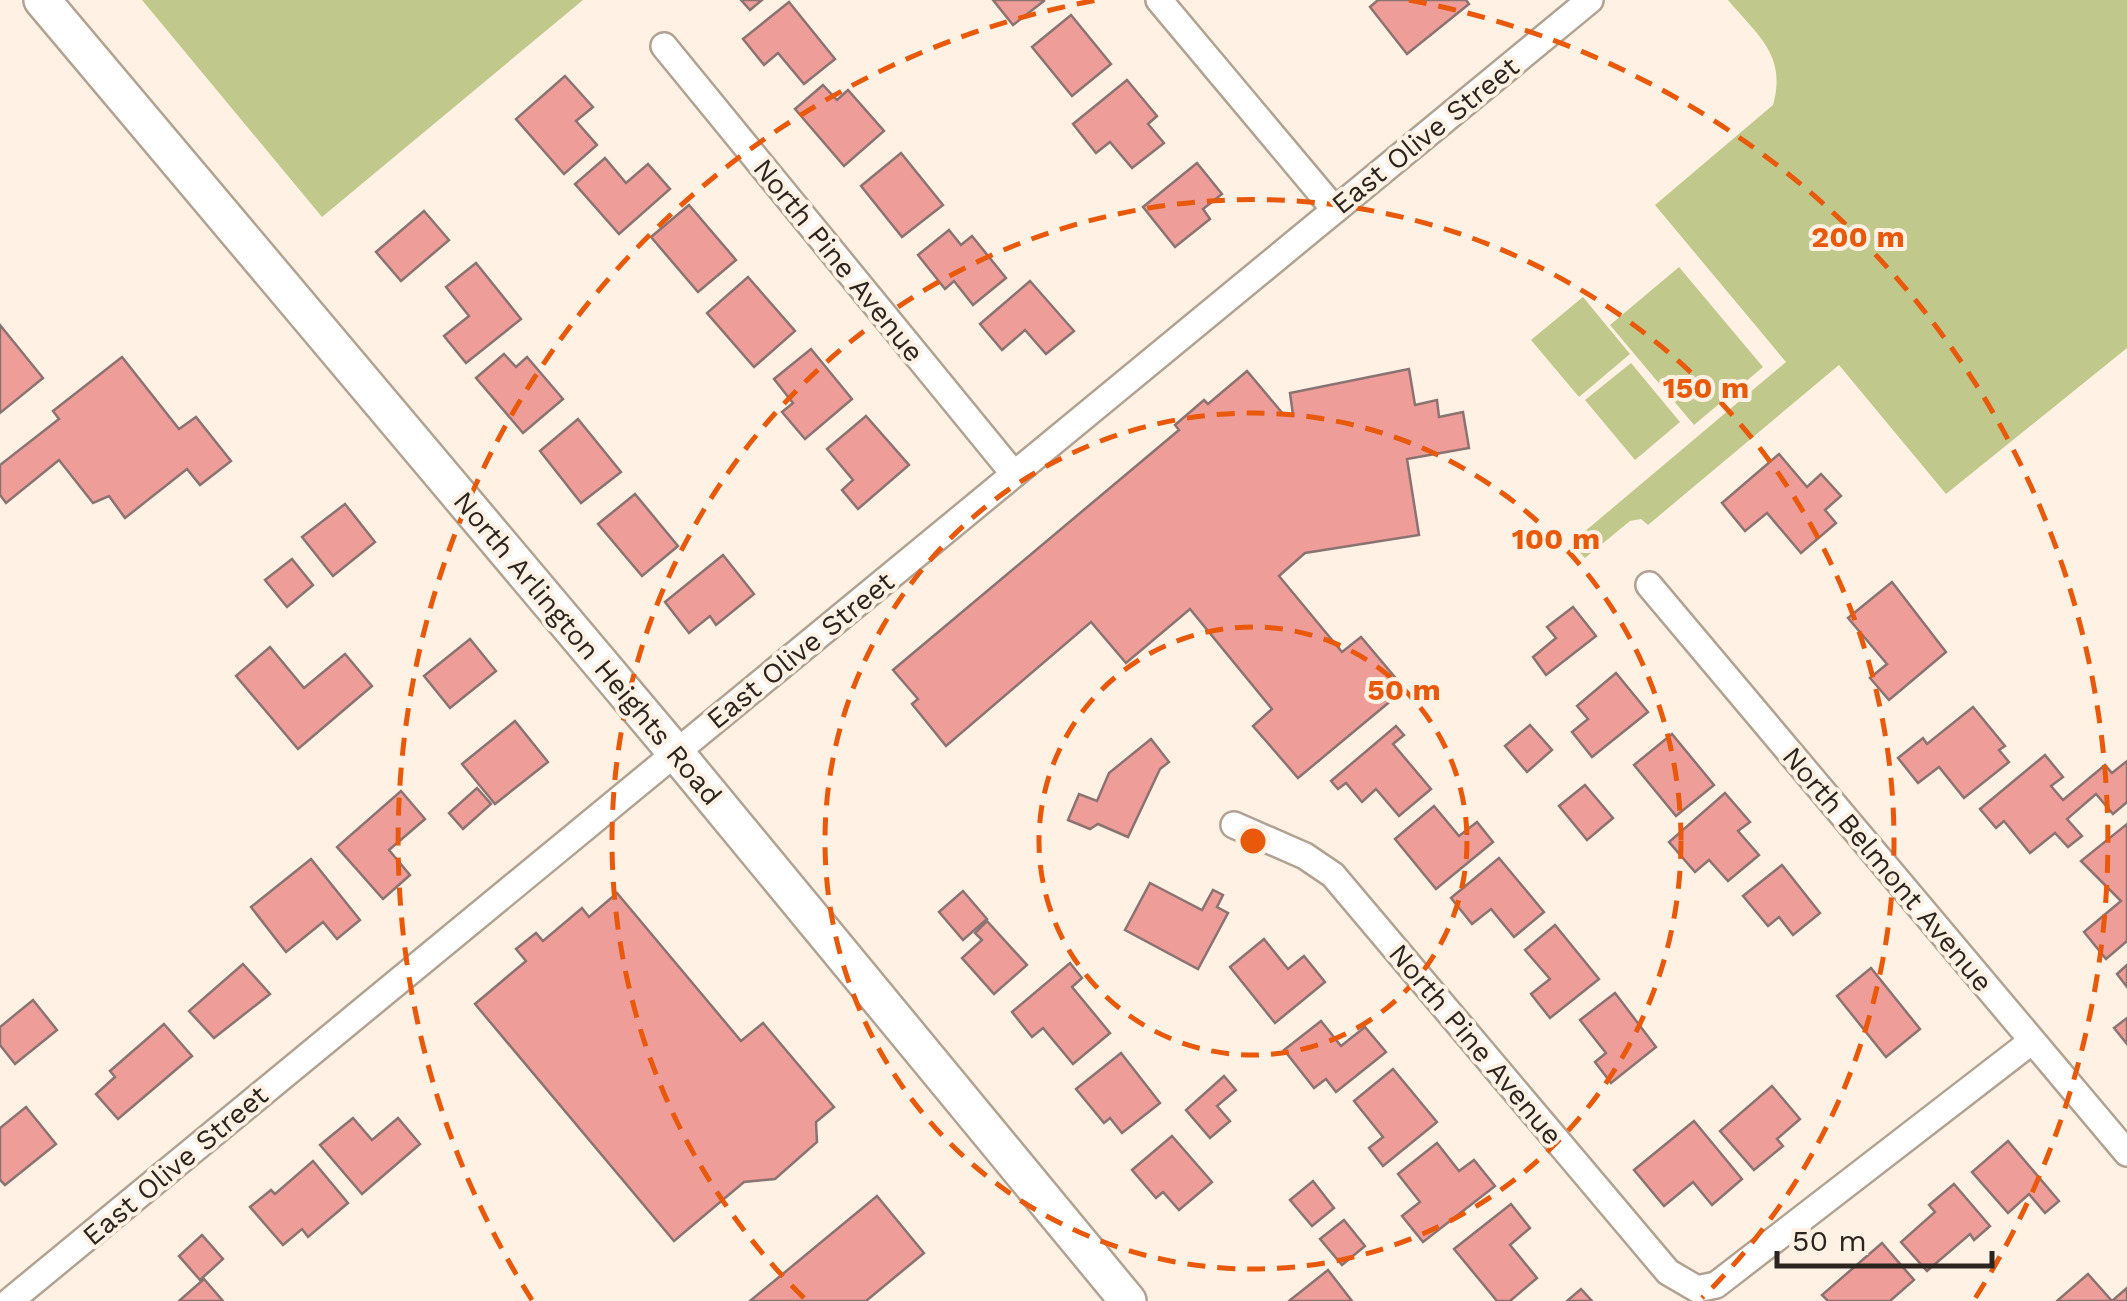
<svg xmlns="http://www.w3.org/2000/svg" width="2127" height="1301" font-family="'Work Sans',sans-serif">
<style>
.green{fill:#c1c88c}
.building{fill:#ef9d99;stroke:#8b7372;stroke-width:2.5}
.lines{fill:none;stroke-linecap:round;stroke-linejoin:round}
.minor-casing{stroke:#b2a291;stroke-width:30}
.secondary-casing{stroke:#b2a291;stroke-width:40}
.minor{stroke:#fff;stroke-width:25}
.secondary{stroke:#fff;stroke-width:35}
.ring{fill:none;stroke:#e8590c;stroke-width:5;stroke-dasharray:18 12}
.labels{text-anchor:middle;stroke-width:8;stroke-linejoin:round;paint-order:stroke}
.street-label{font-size:28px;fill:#2c251f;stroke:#fff1e3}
.centre{fill:#e8590c;stroke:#fff1e3;stroke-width:5}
.ring-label{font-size:30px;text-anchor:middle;font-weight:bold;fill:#e8590c;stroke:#fff1e3;stroke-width:8;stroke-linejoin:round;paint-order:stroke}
</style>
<rect width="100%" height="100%" fill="#fff1e3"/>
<g class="green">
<path d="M142,0h441l-261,217z"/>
<path d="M1728,0h399v348l-181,146 -107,-129 -191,160 -7,-6 -11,2 -45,37 -14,-15 215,-181 -131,-157 118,-100c14,-50 -15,-69 -45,-105z"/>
<path d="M1679,267l84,100 -69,58 -84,-100z"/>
<path d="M1583,297l47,57 -51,43 -48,-57z"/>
<path d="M1631,363l49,59 -45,38 -50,-60z"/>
</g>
<g class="building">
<path d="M741,0h21l-12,10z"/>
<path d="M993,0h50l1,1 -31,24z"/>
<path d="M1378,0h88l3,4 -62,50 -37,-47z"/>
<path d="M789,2l46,57 -31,25 -26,-31 -14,12 -21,-26z"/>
<path d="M1071,15l40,49 -39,32 -40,-49z"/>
<path d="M565,76l28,31 -17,14 21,24 -33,29 -48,-55z"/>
<path d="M1127,80l30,36 -9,8 16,19 -32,25 -22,-26 -14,11 -23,-29z"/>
<path d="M823,85l14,15 11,-10 36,41 -40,35 -49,-57z"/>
<path d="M901,153l42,52 -41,32 -41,-51z"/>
<path d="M605,158l21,25 22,-19 22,25 -51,45 -44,-50z"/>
<path d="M1197,163l25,31 -19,15 7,10 -35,28 -32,-40z"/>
<path d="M689,205l47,55 -38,32 -47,-55z"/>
<path d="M424,211l25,29 -48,41 -25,-29z"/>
<path d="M949,230l12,15 11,-9 34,42 -33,27 -19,-24 -9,8 -27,-34z"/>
<path d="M476,263l45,56 -55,44 -22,-27 25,-20 -23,-29z"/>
<path d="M748,277l47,54 -41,36 -47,-54z"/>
<path d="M1030,281l44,50 -28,23 -21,-24 -23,20 -22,-26z"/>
<path d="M0,325l43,53 -43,35z"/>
<path d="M811,349l41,50 -47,40 -23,-27 11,-9 -19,-24z"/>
<path d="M504,354l12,13 11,-10 36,42 -40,34 -47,-55z"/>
<path d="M122,357l57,72 17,-12 35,44 -31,24 -13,-16 -62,49 -16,-22 -16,7 -34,-43 -53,43 -6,-8v-30l59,-46 -6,-8z"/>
<path d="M1409,369l6,36 22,-5 2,17 24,-5 6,36 -62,11 12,76 -114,18 -26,23 63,76 19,-15 44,52 -107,89 -45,-52 19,-17 -82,-100 -64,54 -35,-41 -145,124 -34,-42 6,-5 -25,-29 286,-240 -4,-5 29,-25 4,4 39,-33 37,44h9l-3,-22z"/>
<path d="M866,416l43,49 -51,44 -16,-19 11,-10 -26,-31z"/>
<path d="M578,419l43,53 -40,31 -41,-52z"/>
<path d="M1779,454l28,33 14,-13 20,22 -16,14 11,13 -35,30 -34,-40 -22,18 -23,-28z"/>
<path d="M635,494l43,52 -36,30 -44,-52z"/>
<path d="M345,504l30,38 -42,34 -31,-39z"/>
<path d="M723,555l31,39 -38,31 -6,-9 -21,17 -24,-31z"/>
<path d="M292,559l21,26 -26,22 -22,-27z"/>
<path d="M1892,582l54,70 -57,48 -19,-22 17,-14 -39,-46z"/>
<path d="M1573,607l23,29 -50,39 -13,-18 23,-19 -9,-11z"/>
<path d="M470,639l26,32 -46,37 -26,-32z"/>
<path d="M270,647l34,41 41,-34 27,32 -74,63 -62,-73z"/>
<path d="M1616,673l32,39 -56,45 -20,-25 16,-13 -11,-13z"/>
<path d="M1973,707l32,39 -6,4 10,12 -45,36 -25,-31 -21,16 -20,-25 25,-20 4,6z"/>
<path d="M515,721l33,41 -53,42 -33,-40z"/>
<path d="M1530,725l22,25 -25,22 -22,-26z"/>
<path d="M1396,726l8,9 -11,9 38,45 -32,27 -23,-27 -14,13 -16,-19 -8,6 -7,-8z"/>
<path d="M1672,734l42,51 -38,31 -42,-51z"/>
<path d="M1151,739l18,23 -9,7 -32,68 -30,-13 -8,5 -22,-9 11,-26 18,7 12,-28z"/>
<path d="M2045,755l18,22 -12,9 12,14 42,-35 7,8 15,-12v41l-14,12 -17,-20 -29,25 15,17 -14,11 -13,-14 -25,20 -26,-32 -8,7 -16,-19z"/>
<path d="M1585,785l28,33 -26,22 -28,-34z"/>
<path d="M477,788l14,16 -28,25 -14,-16z"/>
<path d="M401,791l24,28 -36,31 21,25 -27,24 -46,-52z"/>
<path d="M1725,793l25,29 -12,9 21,24 -31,26 -19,-21 -14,12 -26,-30z"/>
<path d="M1434,806l25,30 18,-14 16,20 -57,47 -41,-50z"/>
<path d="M2127,824v117l-21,18 -22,-27 37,-31 -40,-40z"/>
<path d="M1499,858l45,54 -30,25 -23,-28 -19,15 -21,-26z"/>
<path d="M311,859l49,61 -23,19 -14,-17 -37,30 -35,-45z"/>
<path d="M1782,865l38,48 -27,22 -14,-18 -11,9 -25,-30z"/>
<path d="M1150,883l52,27 11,-20 10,5 -6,12 11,6 -30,56 -73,-39z"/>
<path d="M963,891l24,28 -24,21 -24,-28z"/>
<path d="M617,893l124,148 22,-18 71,84 -18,15 1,20 -42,37 -31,3 -70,59 -199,-237 51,-43 -10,-12 20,-16 7,8 39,-33 7,9z"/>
<path d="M987,921l40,44 -33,29 -32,-36 20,-18 -7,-7z"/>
<path d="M1555,925l44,54 -49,39 -19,-24 19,-15 -25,-29z"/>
<path d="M1264,939l24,30 16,-13 21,26 -50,41 -45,-56z"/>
<path d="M1070,963l12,15 -10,9 38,46 -37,31 -30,-36 -11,9 -20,-25z"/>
<path d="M243,964l27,30 -56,44 -25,-27z"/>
<path d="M2127,965v22l-10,-13z"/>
<path d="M1871,968l49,61 -34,28 -49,-61z"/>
<path d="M1615,993l41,54 -45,36 -16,-21 11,-9 -26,-33z"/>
<path d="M33,1000l24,30 -42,34 -15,-19v-18z"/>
<path d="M2127,1018v26l-13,-16z"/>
<path d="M1321,1021l20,25 24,-19 21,25 -50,40 -10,-13 -12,9 -30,-38z"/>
<path d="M164,1024l28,32 -74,63 -22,-25 19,-17 -5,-6z"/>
<path d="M1121,1053l39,50 -38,30 -12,-15 -6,5 -28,-34z"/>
<path d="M1393,1069l44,53 -54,44 -14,-18 14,-11 -29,-36z"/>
<path d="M1224,1076l12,14 -19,16 13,15 -20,17 -24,-28z"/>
<path d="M1772,1086l28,33 -23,20 6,7 -29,24 -34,-39z"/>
<path d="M26,1107l30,37 -51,41 -5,-5v-52z"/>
<path d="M353,1118l19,22 26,-22 22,26 -58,50 -42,-49z"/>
<path d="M1694,1121l48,58 -30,26 -19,-23 -29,24 -30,-36z"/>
<path d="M1172,1136l40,46 -33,28 -16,-18 -7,6 -24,-28z"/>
<path d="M2008,1141l51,60 -14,12 -16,-19 -21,19 -36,-41z"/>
<path d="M1437,1143l22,28 15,-11 21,26 -72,56 -21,-26 18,-14 -22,-28z"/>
<path d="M313,1161l35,42 -40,34 -6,-8 -19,16 -33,-38 21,-17 4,4z"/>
<path d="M1313,1181l21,27 -22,18 -22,-26z"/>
<path d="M1954,1184l36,42 -16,14 -4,-6 -43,37 -26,-29 34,-30 -6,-7z"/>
<path d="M877,1196l47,57 -58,48h-116z"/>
<path d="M1511,1204l19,24 -20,17 27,33 -27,23h-13l-43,-52z"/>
<path d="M1344,1220l21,26 -23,19 -22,-26z"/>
<path d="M202,1235l21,24 -23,21 -21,-24z"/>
<path d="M1882,1243l32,37 -24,21h-62l-6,-6z"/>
<path d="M1328,1270l24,31h-63z"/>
<path d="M2088,1274l24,27 15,-13v13h-70z"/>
<path d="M204,1279l19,22h-44z"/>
<path d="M1581,1289l11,12h-25z"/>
</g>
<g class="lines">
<g class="minor-casing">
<g id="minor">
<path d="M1159,0l176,210"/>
<path d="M664,46l350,428"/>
<path d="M1649,585l478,568"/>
<path d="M1234,825l71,31 28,19 335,397 29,17 19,-4 316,-244"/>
<path d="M10,1301l1580,-1301"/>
</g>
</g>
<g class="secondary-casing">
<path id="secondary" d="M42,0l634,753 452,548"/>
</g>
<use href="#minor" class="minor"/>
<use href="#secondary" class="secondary"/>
</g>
<g class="ring">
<circle cx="1253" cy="841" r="214"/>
<circle cx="1253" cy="841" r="428"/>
<path d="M804 1298A641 641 0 1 1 1702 1298"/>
<path d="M532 1300A855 855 0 0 1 1097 0M1409 0A855 855 0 0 1 1974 1300"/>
</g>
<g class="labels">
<g class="street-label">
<text transform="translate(1425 135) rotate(-39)" y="10">East Olive Street</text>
<text transform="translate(839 260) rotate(51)" y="10">North Pine Avenue</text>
<text transform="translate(588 648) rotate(50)" y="10">North Arlington Heights Road</text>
<text transform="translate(800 650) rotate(-39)" y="10">East Olive Street</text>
<text transform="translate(1888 869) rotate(50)" y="10">North Belmont Avenue</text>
<text transform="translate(1476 1044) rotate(50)" y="10">North Pine Avenue</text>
<text transform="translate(175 1165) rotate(-40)" y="10">East Olive Street</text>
</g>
</g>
<circle cx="1253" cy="841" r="15" class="centre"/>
<g class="ring-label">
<text x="1858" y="247">200 m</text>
<text x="1706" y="398">150 m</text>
<text x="1556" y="549">100 m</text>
<text x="1404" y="700">50 m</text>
</g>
<path d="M1777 1251v15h215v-15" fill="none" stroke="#2c251f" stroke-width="5"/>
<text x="1792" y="1251" font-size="30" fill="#2c251f" stroke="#fff1e3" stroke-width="8" paint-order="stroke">50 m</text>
</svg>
